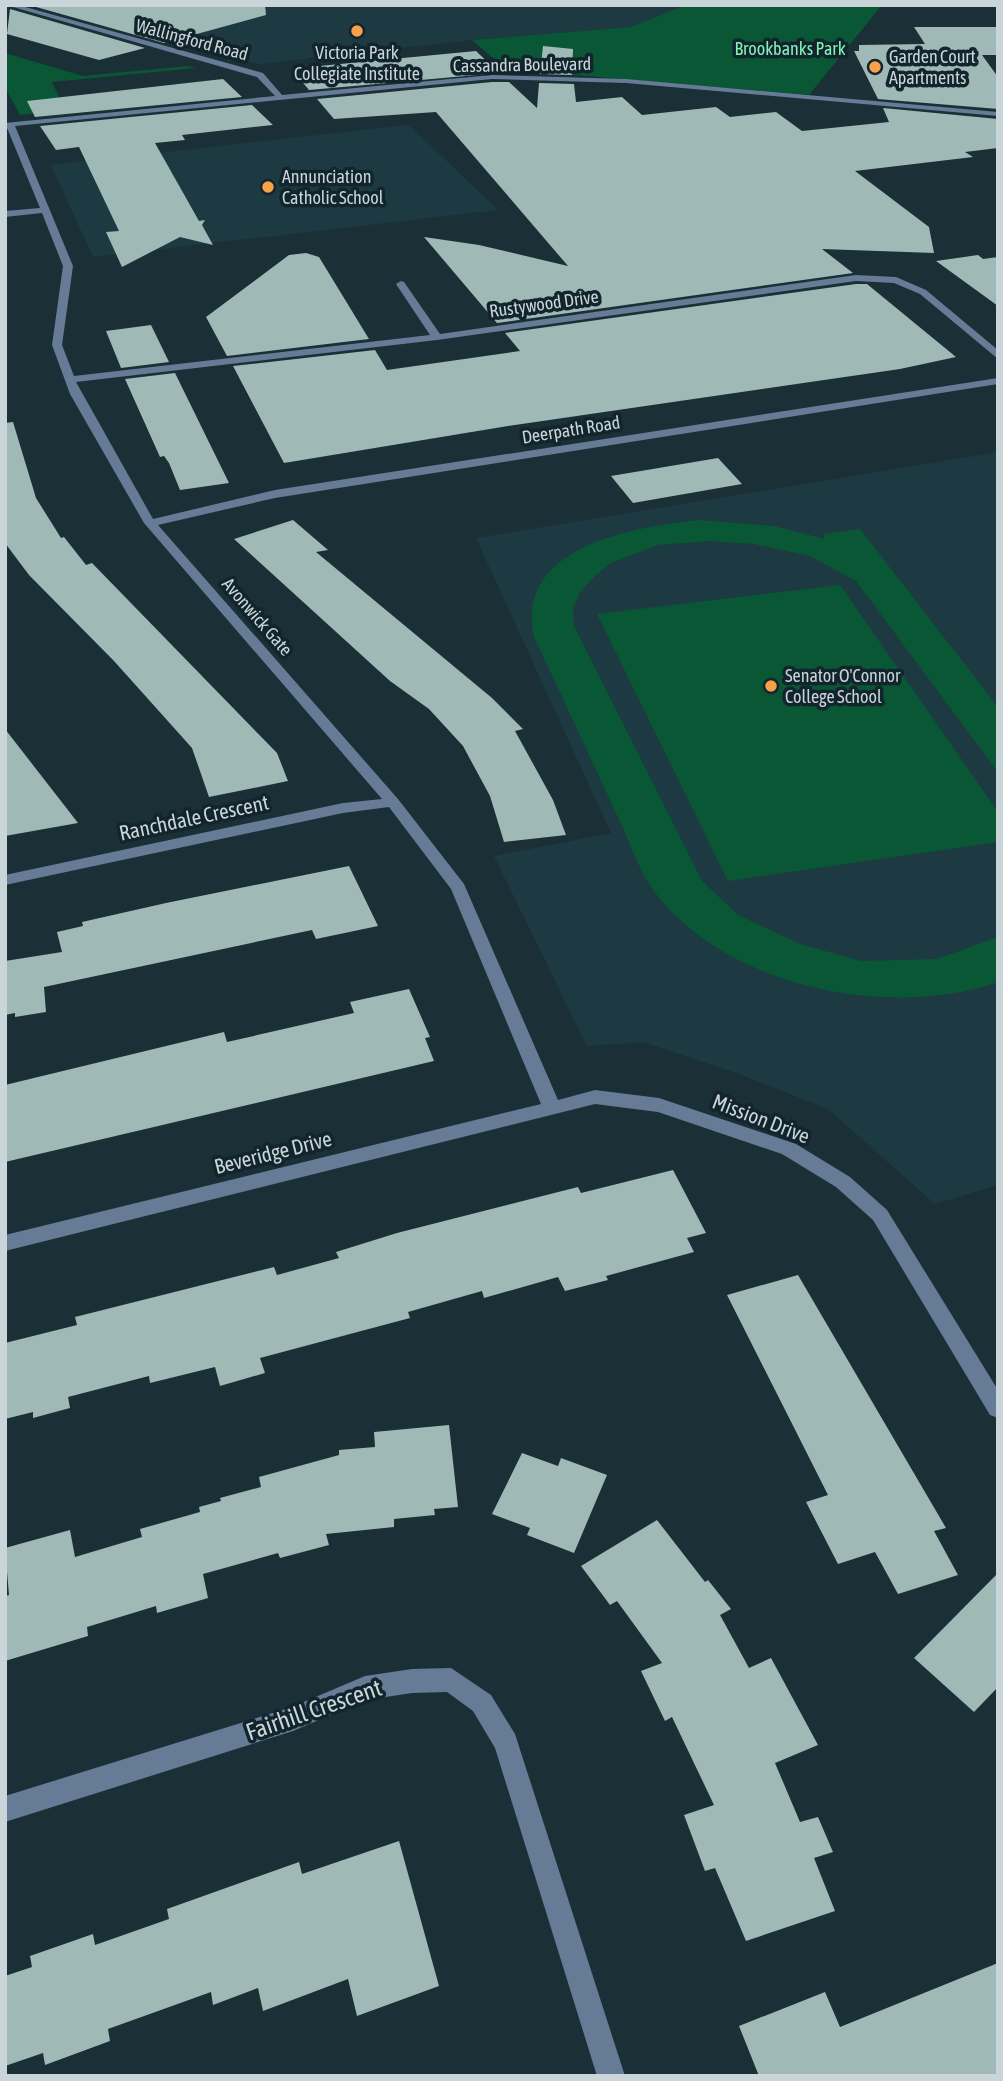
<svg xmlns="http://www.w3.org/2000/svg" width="1003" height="2081" font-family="'Asap Condensed',sans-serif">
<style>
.built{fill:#1d3a43}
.green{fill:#095735}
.building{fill:#9fb9b7}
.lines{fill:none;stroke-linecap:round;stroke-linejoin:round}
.minor{fill:#667b96;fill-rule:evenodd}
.poi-dot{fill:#f8a14b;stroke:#12252c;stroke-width:2.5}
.labels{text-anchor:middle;stroke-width:7;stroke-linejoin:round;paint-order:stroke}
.far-street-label{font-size:18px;fill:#c9d5d9;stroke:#12252c}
.far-park-label{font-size:18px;fill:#81f3b5;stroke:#12252c}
.far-poi-label{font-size:18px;fill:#c9d5d9;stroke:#12252c;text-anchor:start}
.street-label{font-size:21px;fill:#c9d5d9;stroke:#12252c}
.near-street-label{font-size:24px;fill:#c9d5d9;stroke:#12252c}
</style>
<rect width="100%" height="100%" fill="#1b2f36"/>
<g class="built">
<path d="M43,5h643l-55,22 -159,13 -214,24z"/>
<path d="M409,125l89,85 -405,47 -42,-92z"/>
<path d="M998,452v733l-63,19 -107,-95 -89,-35 -96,-32 -56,4 -93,-190 117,-23 -135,-295z"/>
</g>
<g class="green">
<path d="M686,5h196l-73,90 -303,-26 -34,-29 159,-13z"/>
<path d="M5,53l78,23 105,-10 8,2 -144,14 13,28 -45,5 -15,-28z"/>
<path d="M699,520l75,6 51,13 -2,-5 37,-5 138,178v65l-142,-191 -46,-25 -56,-12 -44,-3 -52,4 -47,18 -16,13 -15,16 -7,16 1,18 128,255 36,34 62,29 61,17 76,-2 61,-22v45c-109,38 -273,5 -344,-91 -16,-21 -25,-52 -37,-76 -28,-60 -55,-119 -83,-178 -20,-91 100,-110 165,-117z"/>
<path d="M840,585l158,227v30l-270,39 -131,-267z"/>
</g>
<g class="building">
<path d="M29,5h236l1,10 -102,28z"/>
<path d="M10,9l135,39 -46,12 -92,-26z"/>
<path d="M914,27h84v28h-16l16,22v32l-120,-10 -24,-48h5v-6l66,-1z"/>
<path d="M543,46l30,3 -1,26 -32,-1z"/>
<path d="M476,51l23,22 -190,17 -15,-18 18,-2 -3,-3z"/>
<path d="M223,79l19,18 -207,20 -8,-16z"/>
<path d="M492,82h17l28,26 2,-25 35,1 2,18 46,-5 20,18 74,-8 14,10 46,-5 26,19 87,-9 -6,-14 115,11v29l-33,4 8,5 -118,14 74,56 5,26 -112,-4 31,24 -356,50 -73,-86 55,8 89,21 -132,-154 -102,7 -17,-20z"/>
<path d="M252,105l21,20 -91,10 3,5 -30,3 44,78 6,-1 -3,5 11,20 -33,-8 -58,30 -16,-35 13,-1 -40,-84 -23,3 -16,-24z"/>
<path d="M306,253l13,4 50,82 -142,17 -21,-39 83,-62z"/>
<path d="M978,255l5,4 15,-2v49l-62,-45z"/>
<path d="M856,284h11l89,73 -56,12 -392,57 -224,37 -51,-97 142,-16 12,20 133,-19 -15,-18z"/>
<path d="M151,325l18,37 -48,6 -15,-37z"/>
<path d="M175,373l54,110 -49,7 -11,-27 -5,-7 -4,1 -35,-78z"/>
<path d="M13,422l23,76 25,40 3,-1 22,28 6,-2 185,190 11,28 -79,16 -17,-49 -78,-87 -85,-86 -24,-32v-120z"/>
<path d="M718,458l24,26 -109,19 -22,-27z"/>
<path d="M293,520l35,30 -12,2 176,146 31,31 -8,2 38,69 13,35 -62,7 -14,-46 -27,-50 -34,-37 -39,-28 -156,-142z"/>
<path d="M5,729l73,94 -73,13z"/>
<path d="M349,866l29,60 -62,13 -4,-9 -268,57 2,25 -31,5v-4l-10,2v-54l57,-9 -5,-20 26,-6 -1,-4 84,-19z"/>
<path d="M409,989l21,48 -5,1 9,23 -429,101v-77l219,-53 3,10 127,-29 -4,-11z"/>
<path d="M673,1170l33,63 -19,5 7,14 -88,24 2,4 -43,11 -7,-14 -74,21 -2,-7 -74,21 2,6 -150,40 5,15 -45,13 -5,-19 -65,16 -1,-7 -81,21 2,11 -37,10v-6l-28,7v-76l72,-18 -2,-8 199,-50 3,8 62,-17 -3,-6 61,-19 181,-46 3,6z"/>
<path d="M798,1275l148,253 -12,3 24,44 -60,19 -23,-42 -37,12 -32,-62 22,-7 -101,-200z"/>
<path d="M449,1425l9,82 -24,2 1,6 -41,4v8l-68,7 3,11 -49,13 -2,-5 -75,21 5,24 -51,15 -1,-7 -69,21 1,9 -83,25v-65l4,-1 -4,-47 65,-18 5,27 67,-20 -2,-8 60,-17 -1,-5 22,-6 -1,-3 41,-11 -2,-10 80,-22v-5l36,-3 -1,-15z"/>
<path d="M522,1453l36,13 3,-8 46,17 -33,78 -47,-18 3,-7 -38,-14z"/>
<path d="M657,1520l48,62 3,-2 23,29 -11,6 29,53 22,-10 47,87 -43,18 25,59 18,-5 15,35 -19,6 21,53 -89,30 -31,-73 -10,3 -21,-56 30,-10 -42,-88 -7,4 -24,-50 21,-8 -45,-62 -7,4 -29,-39z"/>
<path d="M998,1573v114l-24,25 -60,-54z"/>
<path d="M399,1841l40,145 -82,30 -9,-37 -85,32 -5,-23 -45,17 -2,-13 -103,37 2,12 -65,24 -2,-12 -38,13v-90l27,-9 -2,-11 63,-22 2,11 74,-26 -2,-10 132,-47 3,12z"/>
<path d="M998,1963v113h-239l-20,-50 86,-34 15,35z"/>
</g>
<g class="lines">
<g class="minor">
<path d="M6,5h12l245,68 19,22 210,-20 134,4 372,33v4l-372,-33 -134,-4 -477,47 58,140 -11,79 12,31 356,-41 -34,-51 5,-3 3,1 36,52 416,-59 40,2 30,13 72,60v9l-78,-65 -26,-11 -38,-2 -419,59 -361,42 77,137 122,-29 723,-112v6l-723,114 -117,27 240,274 66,85 94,216 37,-10 64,8 137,46 54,33 37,33 111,180v28l-8,-3 -117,-195 -37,-33 -54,-33 -124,-42 -63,-8 -590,147v-16l536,-131 -90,-215 -62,-82 -46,6 -338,72v-10l338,-72 39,-4 -238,-276 -74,-129 -18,-49 11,-79 -21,-53 -37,4v-6l35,-3 -35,-85 270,-27 -18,-19z"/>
<path d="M451,1668l40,27 24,39 110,342h-28l-102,-328 -22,-37 -26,-19 -35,1 -46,7 -73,31 -288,91v-26l287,-89 73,-31 47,-7z"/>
</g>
</g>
<g class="poi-dot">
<circle cx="357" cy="31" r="7"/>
<circle cx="875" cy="67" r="7"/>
<circle cx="268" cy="187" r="7"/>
<circle cx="771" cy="686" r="7"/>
</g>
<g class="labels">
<g class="far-street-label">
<text transform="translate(192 40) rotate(15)" y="6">Wallingford Road</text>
<text transform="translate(522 65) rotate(-1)" y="6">Cassandra Boulevard</text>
<text transform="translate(544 304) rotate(-8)" y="6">Rustywood Drive</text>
<text transform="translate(571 430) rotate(-9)" y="6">Deerpath Road</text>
<text transform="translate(257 617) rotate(49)" y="6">Avonwick Gate</text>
</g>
<g class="far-park-label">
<text x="790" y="55">Brookbanks Park</text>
</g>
<g class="far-poi-label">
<text x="357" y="59" text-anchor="middle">Victoria Park<tspan x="357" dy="21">Collegiate Institute</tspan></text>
<text x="889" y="63">Garden Court<tspan x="889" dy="21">Apartments</tspan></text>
<text x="282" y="183">Annunciation<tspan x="282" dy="21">Catholic School</tspan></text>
<text x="785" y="682">Senator O'Connor<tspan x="785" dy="21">College School</tspan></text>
</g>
<g class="street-label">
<text transform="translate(194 818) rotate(-12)" y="7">Ranchdale Crescent</text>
<text transform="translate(761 1119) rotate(21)" y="7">Mission Drive</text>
<text transform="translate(273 1153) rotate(-14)" y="7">Beveridge Drive</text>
</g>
<g class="near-street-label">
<text transform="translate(314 1710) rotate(-19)" y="8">Fairhill Crescent</text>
</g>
</g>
<rect width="1003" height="2081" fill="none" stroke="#c9d5d9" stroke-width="14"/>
</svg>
